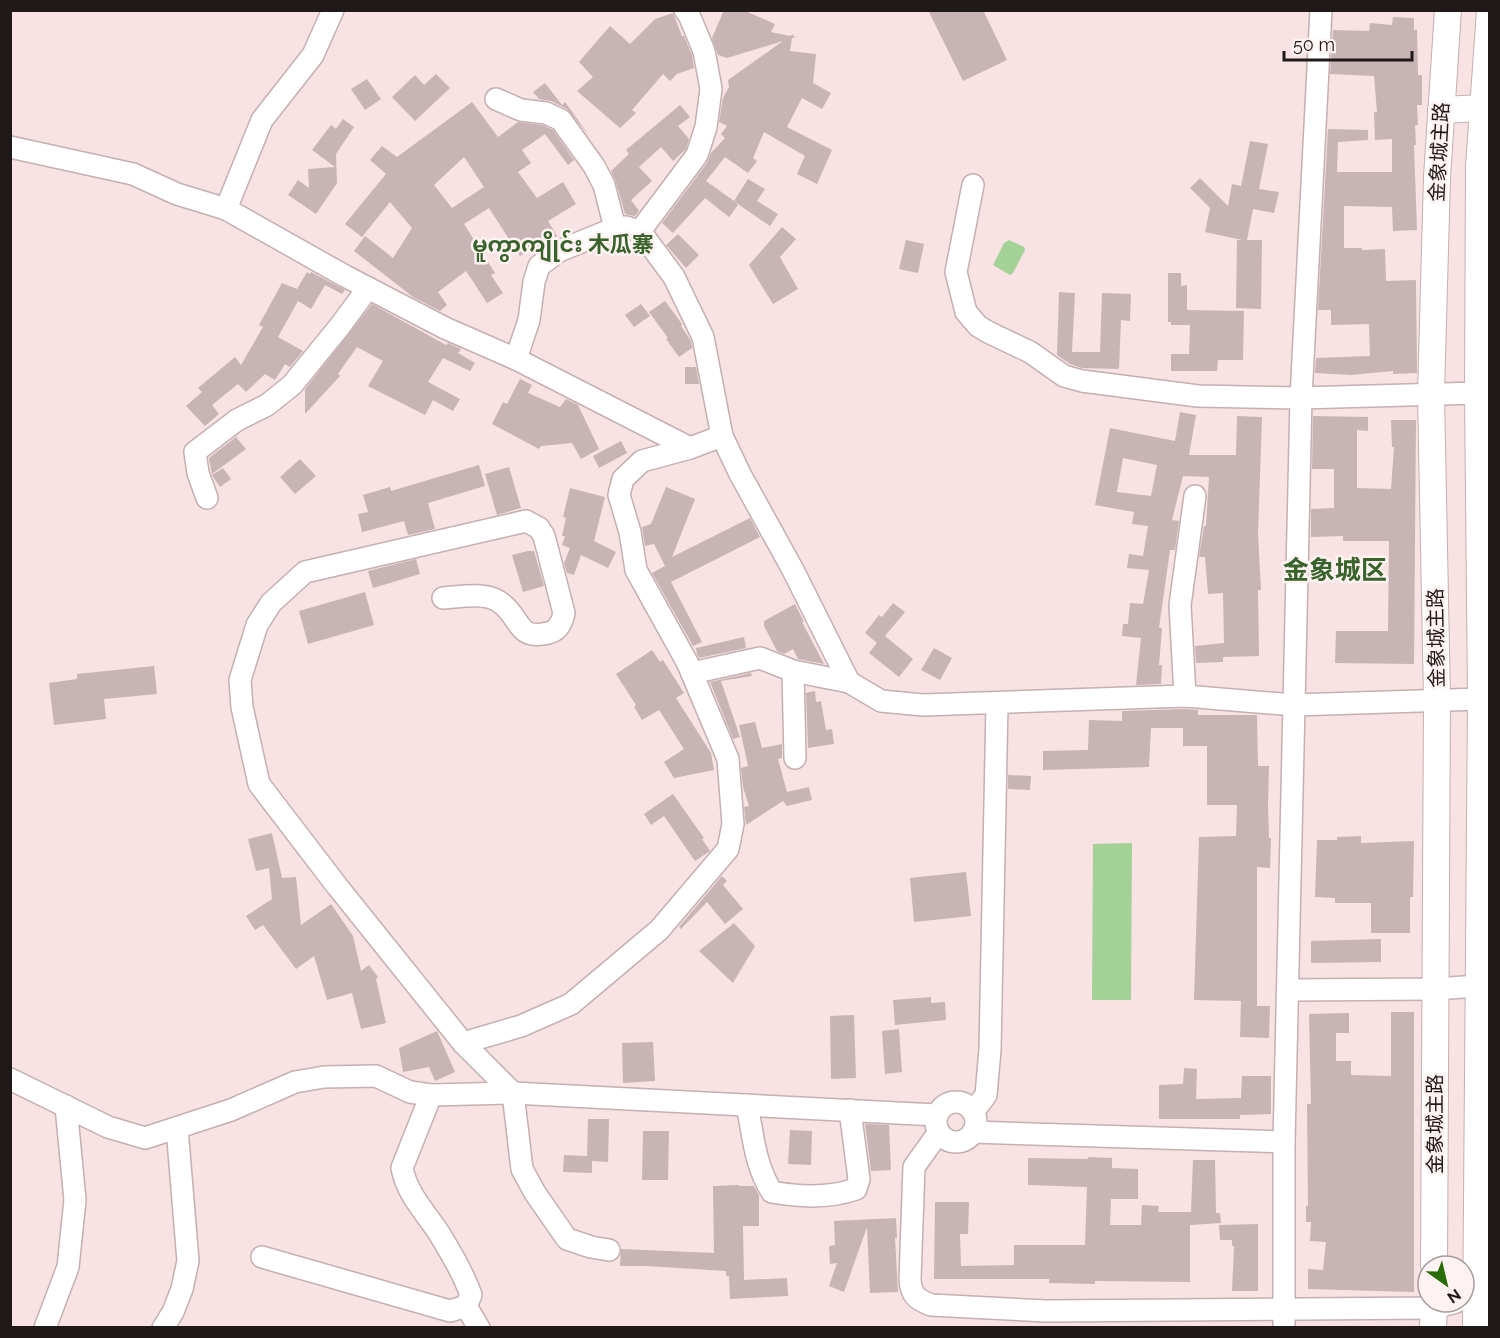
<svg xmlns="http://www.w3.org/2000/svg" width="1500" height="1338" font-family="Raleway,'Noto Sans SC','Noto Sans Myanmar',sans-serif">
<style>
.water{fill:#a4d196}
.building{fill:#c8b3b5;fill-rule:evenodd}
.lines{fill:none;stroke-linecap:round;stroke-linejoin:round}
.minor-casing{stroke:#c4afb1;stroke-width:24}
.major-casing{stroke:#c4afb1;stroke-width:28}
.minor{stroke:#fff;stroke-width:21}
.major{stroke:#fff;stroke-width:26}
.labels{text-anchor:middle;stroke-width:5;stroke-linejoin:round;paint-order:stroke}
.street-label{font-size:20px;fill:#20191a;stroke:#fff2f3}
.quarter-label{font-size:22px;font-weight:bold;fill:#38632a;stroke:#fff2f3}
.district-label{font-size:26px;font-weight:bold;fill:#38632a;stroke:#fff2f3}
</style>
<rect width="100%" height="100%" fill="#f8e2e4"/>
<g class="water">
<path d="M1009,240l15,7 1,3 -12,23 -3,2 -17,-10 11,-22z"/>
<path d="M1132,843l-1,157h-39l1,-156z"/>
</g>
<g class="building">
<path d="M724,10h19l32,14 -4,8 19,4 3,-2v2l3,1 -4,1 -2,13 26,3 -3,29 18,10 -9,16 -20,-11 -15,29 45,23 -15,34 -20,-10 8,-18 -41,-24 -11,26 4,3 -9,12 -23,-16 -19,24 28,20 14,-22 17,10 -8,12 21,13 -8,12 -35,-24 3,3 -9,12 -24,-19 -32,35 -11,-10 45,-60 4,-10 14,-15 -4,-4 6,-8 -8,-4 4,-24 6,-11 -1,-7 55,-39 -56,17 -9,-3 -6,-17z"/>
<path d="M928,10h55l24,50 -44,21z"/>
<path d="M673,13l9,23h2l8,19 2,13 -17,6 -7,7 -7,-7 -31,36 4,3 -16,15 -43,-37 16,-14 -14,-15 31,-36 20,18 25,-25z"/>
<path d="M1393,17l21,1v12h3l1,45h4v30h-5l1,20h-3l1,20h-2l3,85 -24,1 -1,-24 -48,-1v42h18v2l23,-1 1,32 30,-1 1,93 -24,1v-3l-42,4 -36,-2 1,-15 54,-2 -1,-32 -38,1v-15h-13l10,-181 40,1v10l-30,2 -1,30h55v-33l-17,1 -1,-28h3l-3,-36 -44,-2 3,-44 36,1 1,-8 22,2z"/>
<path d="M436,74l14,14 -35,33 -23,-24 23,-22 9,10z"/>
<path d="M367,79l14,20 -16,11 -14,-21z"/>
<path d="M545,83l17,22 3,-3 25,35 -23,-28 -16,-8 -12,-2 -6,-7z"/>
<path d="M472,102l26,35 20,-15 24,3 11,5 21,30 -6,5 -23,-31 -23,16 9,13 -13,9 19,26 26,-16 13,22 -28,17 9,15 -21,13 -2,-3 -14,10 -31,-48 -25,16 31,49 -4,2 12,18 -16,10 -21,-32 -28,21 9,13 -7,6 -27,-14 -59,-46 11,-15 28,22 19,-30 -22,-26 -28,35 -17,-13 41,-50 -16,-14 12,-14 15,11zM464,157l20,30 -32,21 -18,-23z"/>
<path d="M680,105l10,12 -12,9 11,13 -3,10 -13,12 -12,-14 -22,20 13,14 -21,19 8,11 -4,5 -10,-2 -9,-32 -5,-11 18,-17 -3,-4z"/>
<path d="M343,119l11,8 -18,27 1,29 -21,31 -28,-19 10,-15 11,8 -1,-19 27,-2 -23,-17 19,-25 5,4z"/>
<path d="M1250,141l18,3 -9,45 20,3 -5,21 -21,-4 -6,31h15l-1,69 -25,-1 1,-68h5l-37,-8 5,-24 -20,-20 10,-10 28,28 4,-22 9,2z"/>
<path d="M782,227l14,12 -16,18 18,32 -25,15 -24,-39z"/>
<path d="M678,234l21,21 -13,13 -20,-23z"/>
<path d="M906,240l18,4 -6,29 -19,-4z"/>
<path d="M307,272l3,2 1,-2 34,18 -3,4 -17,-9 -14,24 -13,-8 -20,36 25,14 -13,16 -5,-3 -10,16 -10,-6 -19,18 -8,-8 -26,21 7,9 -14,12 -19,-20 16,-14 -4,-4 37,-31 6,8 22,-38 -4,-2 23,-42 15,6z"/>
<path d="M1168,273h13v13l6,-1v25l57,1 -1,49h-25l-1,11h-46v-17h18l1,-29h-19v-3h-3z"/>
<path d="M1059,292l16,1 -3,59h28l2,-59 29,1 -1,27 -9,-1 -2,49 -37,-1 -12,-4 -13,-9z"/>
<path d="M665,301l17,23 -1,2 10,15 1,7 -13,9 -13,-18 2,-1 -19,-26z"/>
<path d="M372,304l74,41 2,-2 13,6 -3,4 17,10 -5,8 -27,-13 -15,24 32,17 -7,12 -20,-11 -8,15 -57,-29 15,-25 -26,-14 -19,27 2,2 -35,38v-25z"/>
<path d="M641,304l9,12 -16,11 -9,-12z"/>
<path d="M685,367h11l3,17h-14z"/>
<path d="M520,379l12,6 -4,8 32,14 6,-8 12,6 21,44 -18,10 -9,-16 -31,3 -2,3 -47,-25 11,-22 4,2z"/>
<path d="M1180,412l16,3 -7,40h47l1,-39 25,1 -4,117 3,56h-3l1,66 -36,1v5l-27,1 -1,-17 29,-3 -1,-50 -15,1 -3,-37h-6l5,-31h2l3,-49 -26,-1 -11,44 7,1 -4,29h-5l-11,78h3l-3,37h3l-1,19 -25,1 5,-47 -19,-2 1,-12h5l2,-21 13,1 6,-34 -22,-2 2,-14 14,2 5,-30 -16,-2 2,-12 -39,-7 15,-77 65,13zM1123,458l34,7 -6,31 -34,-4z"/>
<path d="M1313,416l55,1v14l-11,-1v58l34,1 3,-42h-2l-1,-27h25l-2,244 -79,-1 1,-32h52l1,-90h-46v-5l-32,1v-28l23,-1v-39h-22z"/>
<path d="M236,437l10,12 -34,25 -3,-16z"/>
<path d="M621,441l6,12 -28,15 -6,-12z"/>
<path d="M300,459l16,17 -21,18 -15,-17z"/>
<path d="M479,465l6,21 -57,17 7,26 -27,6 -4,-14 -42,11 -4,-18 10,-2 -5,-17 27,-8 1,4z"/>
<path d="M509,467l12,41 -24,7 -12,-41z"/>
<path d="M223,468l8,11 -11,8 -8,-12z"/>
<path d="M666,487l29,12 -23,58 78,-39 10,19 -89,45 31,60 -9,4 -41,-73 13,-7 -11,-22 -9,2 -3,-19 9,-3z"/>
<path d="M570,488l35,9 -11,44 22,11 -8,16 -27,-13 -7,20 -7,-2 -3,-10 6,-15 -8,-3 3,-9h-3l4,-18 -3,-1z"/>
<path d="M528,551h6l10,35 -21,6 -11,-37z"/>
<path d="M416,559l4,15 -47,14 -5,-17z"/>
<path d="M365,592l9,33 -66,19 -9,-33z"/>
<path d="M893,603l12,9 -20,24 28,23 -14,18 -30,-24 8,-10 -12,-10 14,-18 3,2z"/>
<path d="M795,604l9,18h-2l22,42 -26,-5 -5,-10 -9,5 -7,-3 -13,-25v-5z"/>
<path d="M744,637l2,11 -47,10 -2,-4 -1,-6z"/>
<path d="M934,648l18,10 -12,22 -19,-10z"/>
<path d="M652,650l8,12 3,-2 21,33 -8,5 35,55 3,17 -40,8 -10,-16 20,-13 -25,-39 -17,10 -8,-13 2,-2 -20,-31z"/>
<path d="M154,666l3,28 -53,5 2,20 -52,6 -5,-42 28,-4v-5z"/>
<path d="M751,673l1,3 -31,5 19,56 -7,2 -23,-57z"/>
<path d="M815,691l1,11 5,-1 5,29 6,-1 2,15 -26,4 -2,-55z"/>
<path d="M1185,709l13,1v5h59l1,51h11l-1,39 1,33h2l-1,30 -13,-1v139h13l-1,32 -29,-1 1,-36 -47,-1 5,-163 37,-1 1,-31h-30v-59h-24v-18h-32l-2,39 -106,3v-19l45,-1 1,-30 33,1v-10z"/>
<path d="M755,722l7,26 20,-4v14l-4,1 9,33 22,-5 3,13 -25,6 -4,-5 -37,24 -2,-18 5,-1 -6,-19 -2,-19 7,-2 -9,-41z"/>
<path d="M1008,775l23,1 -1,14 -22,-1z"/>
<path d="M673,794l31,44 -2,1 8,12 -15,10 -31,-45 -13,9 -7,-11z"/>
<path d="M272,833l10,45 14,-1 5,48 30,-21 22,32 8,35 8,-6 9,12 -2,2 10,44 -25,6 -9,-36 -25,7 -13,-44 -18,13 -33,-44 -8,5 -9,-14 26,-17 -3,-31 -13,3 -8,-32z"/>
<path d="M1361,836v7l53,-2 -1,56h-3v36h-39v-30h-36v-5l-20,-1 2,-57h20v-3z"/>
<path d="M966,872l5,44 -57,6 -4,-44z"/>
<path d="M722,876l5,5 -4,4 20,24 -18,15 -18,-22 -26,27 -2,-2z"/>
<path d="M734,923l21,23 -22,37 -34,-32z"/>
<path d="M1381,939v23l-70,1v-22z"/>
<path d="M931,997v6l14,-1 1,18 -51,5 -2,-25z"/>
<path d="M1391,1012h23v280l-106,-3v-20l15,1 3,-28 -16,-1 1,-19h-5v-16h2l-1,-102h4l-2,-90 40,-1v20h-13v28h15v14l40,1z"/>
<path d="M854,1015l2,63 -25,1 -1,-63z"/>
<path d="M899,1029l3,43 -17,2 -3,-43z"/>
<path d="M437,1031l18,41 -20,9 -6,-14 -26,5 -4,-24z"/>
<path d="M653,1042l2,39 -32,2 -1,-40z"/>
<path d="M1184,1068l13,1 -1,30 45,-1 1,-22h29v38l-31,1v4h-81v-34l24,-1z"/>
<path d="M588,1119h21l-1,43 -16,-1v12l-29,-1 1,-17 23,1z"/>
<path d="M865,1124l24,1 2,45 -20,1z"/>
<path d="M790,1130l22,1 -1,34 -23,-1z"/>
<path d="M643,1131h26l-1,49h-26z"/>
<path d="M1088,1157l24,1v10l26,1v30h-27l-1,26h31l1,-20 17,1 -1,6h33l2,-52h22l1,53h4l1,10 -31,2v57l-95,-1v3l-46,-1v-4h-115l1,-77h34l-1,32h-8l1,32 53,-1v-20h71l2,-58 -59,-2v-27l60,1z"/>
<path d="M739,1185v1h15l5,9v31h-16l1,54 43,-2 1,18 -58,3 -1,-23h-3v-5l-80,-5h-26l1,-17 93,4 -1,-67z"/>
<path d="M896,1218l1,20h-2l3,54 -28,1 -3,-66 -23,65 -15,-6 8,-23 -7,1 -1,-18 6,-1 -1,-24z"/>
<path d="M1258,1224v67h-26l2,-45h-2v-6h-12l-1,-15z"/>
</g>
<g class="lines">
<g class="minor-casing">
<g id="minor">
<path d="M685,10l4,5 15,36 7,38 -5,38 -9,28 -57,76 34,46 29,60 19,99"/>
<path d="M1321,10l-20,388 177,-5"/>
<path d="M496,99l25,11 25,3 15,7 33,46 10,19 11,43"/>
<path d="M10,147l123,27 44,20 49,15 119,67 100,52 71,31 174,89 32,-12 18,38 53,96 56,112 32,19 42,4 262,-9 109,9 187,-6"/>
<path d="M973,185l-17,87 10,40 12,14 10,6 42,20 34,24 18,5 116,15 103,2 -17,744v186"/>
<path d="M226,209l36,-89 51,-65 20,-45"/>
<path d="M516,359l13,-39 5,-38 5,-16 20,-15 56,-23 11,-1 14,4"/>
<path d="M207,498l-9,-25 -3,-21 42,-32 30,-15 25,-20 48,-59 28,-38"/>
<path d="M443,598c17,-1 40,-6 55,3 24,15 17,40 50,32 10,-2 14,-10 16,-20l-20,-77 -5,-8 -13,-7 -221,51 -34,31 -14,22 -17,55 2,27 17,77 78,102 126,157 50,50 9,76 13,24 32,46 24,8 18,3"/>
<path d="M793,671l2,87"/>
<path d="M692,673l68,-15 33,13 56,11"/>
<path d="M1185,696l-5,-91 15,-109"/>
<path d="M1289,990l146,-1 43,-3"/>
<path d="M463,1043l58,-17 50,-22 88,-74 69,-81 5,-25 -5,-65 -40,-95 -52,-94 -6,-38 -11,-37 4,-16 19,-18 48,-13"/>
<path d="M10,1079l98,48 37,11 86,-28 64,-28 29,-5 52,-1 34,16 21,3 82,-2 423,22"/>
<circle cx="956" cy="1122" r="20"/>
<path d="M747,1105c6,30 8,61 25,87 27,5 58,6 84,-3l3,-10 -9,-69"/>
<path d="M973,1112l13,-17 4,-45 7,-346"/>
<path d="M939,1132l-25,35 -4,112c1,16 6,20 21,26l115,6 388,-3 22,-6"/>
<path d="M973,1132l311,10"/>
<path d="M262,1257l188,54 16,-5 5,-11c-8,-22 -20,-42 -32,-62 -14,-21 -32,-39 -37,-65l29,-73"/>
<path d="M466,1306l13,22"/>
<path d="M45,1328l23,-61 7,-67 -9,-94"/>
<path d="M163,1328l10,-16 9,-23 6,-28 -11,-133"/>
</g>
</g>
<g class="major-casing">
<g id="major">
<path d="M1441,110l42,-2"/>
<path d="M1434,1266l3,-566 -6,-306 6,-217 11,-167"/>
<path d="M1433,1328l1,-26"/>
<path d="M1476,1328l5,-629 -3,-306 1,-227 11,-155"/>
</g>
</g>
<use href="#minor" class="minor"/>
<use href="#major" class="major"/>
</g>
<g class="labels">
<g class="street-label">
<text transform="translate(1439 152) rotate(-87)" y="7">金象城主路</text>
<text transform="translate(1436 638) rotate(-91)" y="7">金象城主路</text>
<text transform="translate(1435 1124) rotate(-90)" y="7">金象城主路</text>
</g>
<g class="quarter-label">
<text x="563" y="252">မူကွာကျိုင်း 木瓜寨</text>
</g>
<g class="district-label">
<text x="1335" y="579">金象城区</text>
</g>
</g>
<rect width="1500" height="1338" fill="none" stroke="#20191a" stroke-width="24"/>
<g transform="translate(1446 1284) rotate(146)"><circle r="28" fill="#fff2f3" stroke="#a69b9c" stroke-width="1.5"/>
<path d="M0-4.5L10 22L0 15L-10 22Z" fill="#296d08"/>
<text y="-9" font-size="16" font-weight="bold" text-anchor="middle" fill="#20191a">N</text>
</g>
<path d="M1284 51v9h128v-9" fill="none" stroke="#20191a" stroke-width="3"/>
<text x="1293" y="51" font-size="18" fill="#20191a" stroke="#fff2f3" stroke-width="4.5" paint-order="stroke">50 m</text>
</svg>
